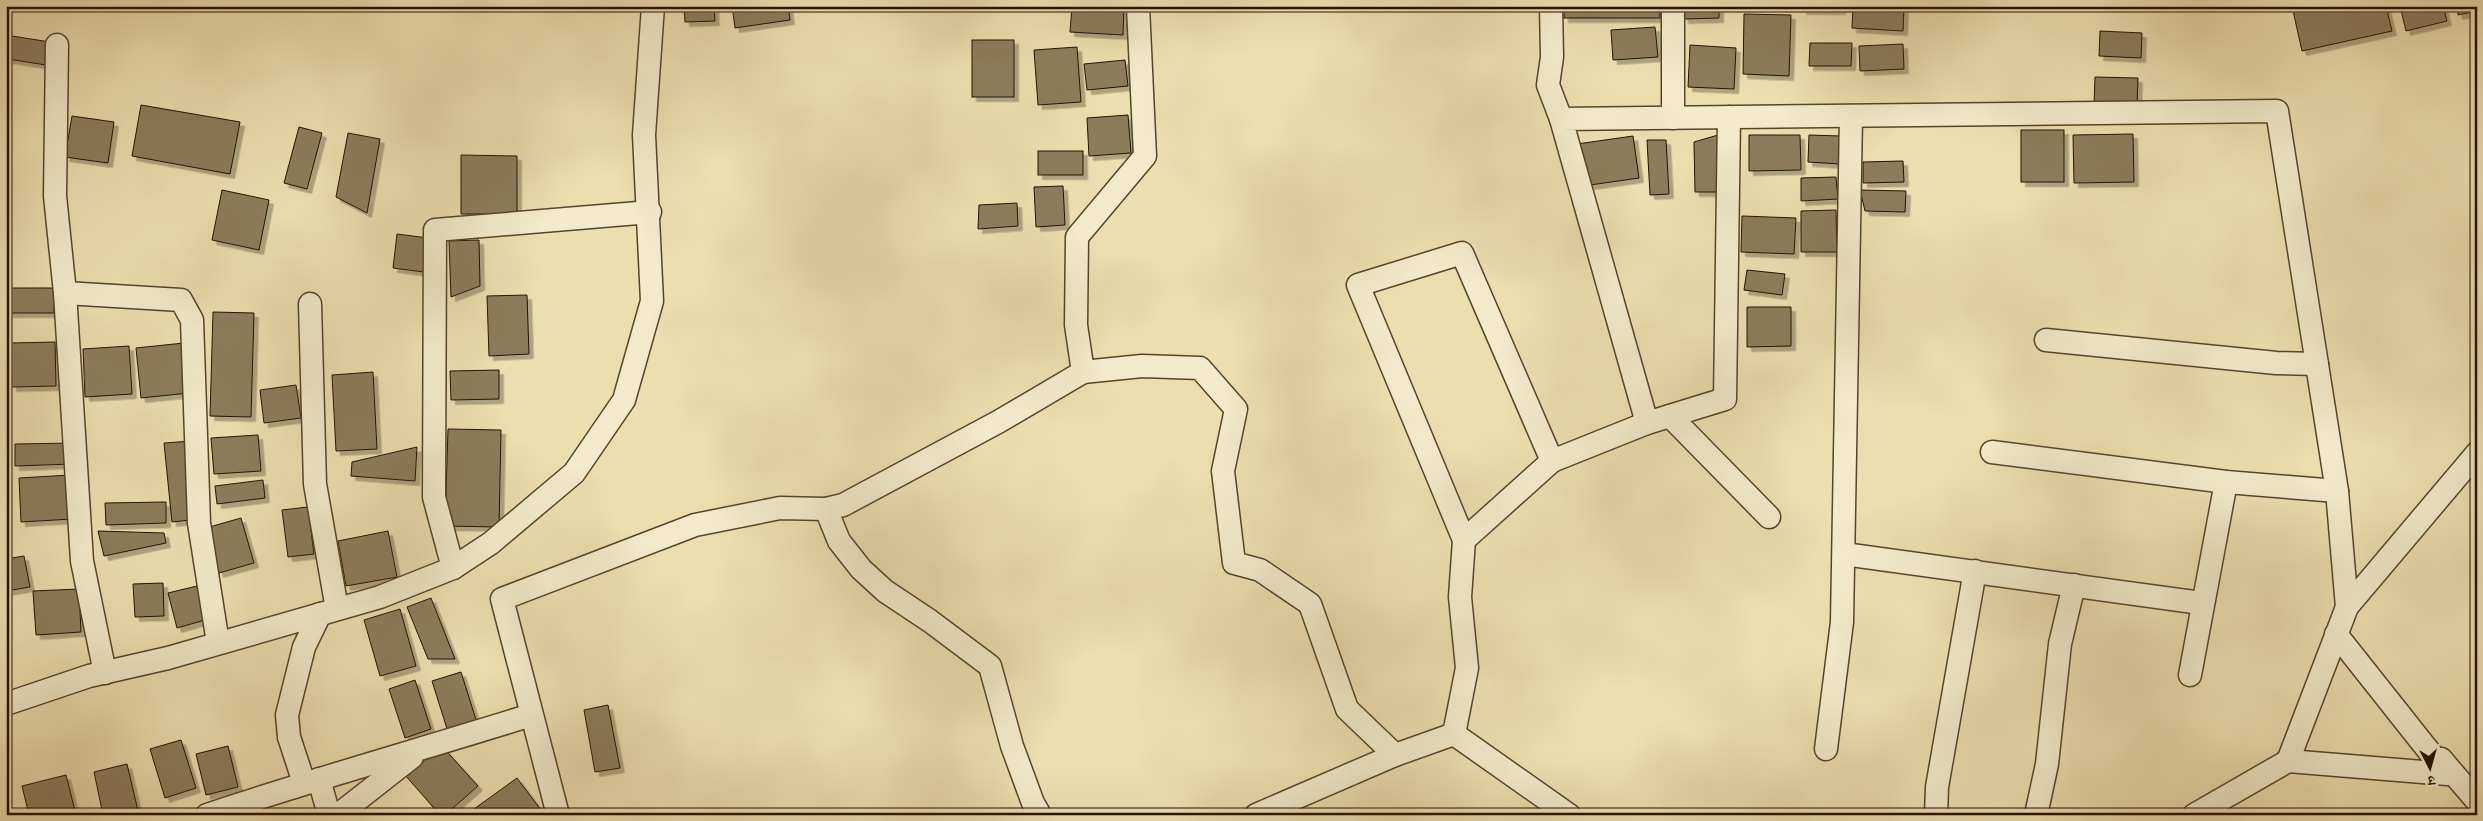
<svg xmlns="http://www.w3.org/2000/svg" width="2483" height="821" font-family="'EB Garamond','Noto Serif Devanagari',serif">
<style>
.building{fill:#8d7c5b;stroke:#251101;filter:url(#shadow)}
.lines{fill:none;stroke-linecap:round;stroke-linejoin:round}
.street-casing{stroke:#57442c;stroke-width:25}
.street{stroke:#f3eacb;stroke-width:22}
</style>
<defs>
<filter id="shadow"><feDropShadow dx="4.5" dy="4.5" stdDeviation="0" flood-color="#0004"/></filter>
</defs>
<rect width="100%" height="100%" fill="#eddeaf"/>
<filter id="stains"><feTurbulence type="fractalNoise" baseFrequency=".004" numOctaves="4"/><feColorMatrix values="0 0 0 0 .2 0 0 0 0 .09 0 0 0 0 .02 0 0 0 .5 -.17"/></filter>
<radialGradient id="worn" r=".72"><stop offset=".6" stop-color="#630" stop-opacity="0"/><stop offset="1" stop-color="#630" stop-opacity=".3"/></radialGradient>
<g class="building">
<path d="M684,6h30l1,15 -30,1z"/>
<path d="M732,6h56l2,14 -55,8z"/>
<path d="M1072,6h52l-1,29 -53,-3z"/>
<rect x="1564" y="6" width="96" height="12"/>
<path d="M1683,6h36v12l-35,1z"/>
<rect x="1802" y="6" width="39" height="4"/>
<path d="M1853,6l51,2 -1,23 -51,-3z"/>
<path d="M2292,6h94l6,25 -90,20z"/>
<path d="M2400,6h43l4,15 -41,10z"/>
<path d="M2457,6h20v5l-19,4z"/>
<path d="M1744,14l47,1 -2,61 -46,-2z"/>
<path d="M1655,27l3,30 -45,3 -2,-30z"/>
<path d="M2100,31l42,2 -1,25 -42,-2z"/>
<path d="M12,36l38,6 -4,23 -38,-6z"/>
<rect x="972" y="40" width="42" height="57"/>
<path d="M1810,43h42l-1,23h-42z"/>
<path d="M1903,44l1,25 -44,2 -1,-25z"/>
<path d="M1690,45l46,3 -2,41 -46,-2z"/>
<path d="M1077,47l4,55 -43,3 -4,-55z"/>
<path d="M1125,60l3,26 -41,4 -3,-26z"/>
<path d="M2095,77l43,1 -1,28 -43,-1z"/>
<path d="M141,105l99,17 -10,52 -98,-18z"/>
<path d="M1128,115l3,38 -42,3 -2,-38z"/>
<path d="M72,116l42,6 -6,41 -43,-6z"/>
<path d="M299,127l23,6 -15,56 -23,-6z"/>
<rect x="2021" y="130" width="43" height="52"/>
<path d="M348,133l32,6 -13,74 -31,-16z"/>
<path d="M2133,134l1,48 -60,1 -1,-48z"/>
<path d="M1718,135l1,57h-24l-1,-50z"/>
<path d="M1749,135h51l1,35 -52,1z"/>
<path d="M1809,135l32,1 -1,28 -32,-2z"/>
<path d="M1633,136l6,42 -56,8 -6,-42z"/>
<path d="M1647,140h19l3,54 -19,1z"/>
<rect x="1038" y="151" width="45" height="24"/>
<path d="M461,155l56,1v58h-56z"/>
<path d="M1903,161l1,21 -41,1v-21z"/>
<path d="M1836,177l2,22 -37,2v-23z"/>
<path d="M1063,186l2,39 -29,2 -2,-40z"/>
<path d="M222,190l47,10 -10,50 -47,-10z"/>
<path d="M1860,190l46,1 -1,21 -40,-1z"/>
<path d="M1017,203l1,23 -40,3 1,-24z"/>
<path d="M1836,210l1,42h-36v-41z"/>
<path d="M1742,216l54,2 -2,36 -53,-2z"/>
<path d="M397,234l31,4 -4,34 -31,-4z"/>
<path d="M479,240l1,46 -29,11 -2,-56z"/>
<path d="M1747,270l38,4 -3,21 -38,-5z"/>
<rect x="6" y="288" width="48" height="25"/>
<path d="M527,295l2,59 -40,2 -2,-60z"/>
<path d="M1747,307h44v39l-44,1z"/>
<path d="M213,312l41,1 -3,104 -41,-1z"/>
<path d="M55,342l1,44 -44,1 -1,-44z"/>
<path d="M184,343l5,50 -48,5 -5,-50z"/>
<path d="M129,346l3,48 -47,3 -2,-48z"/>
<path d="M499,370v29l-48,1 -1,-29z"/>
<path d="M373,372l4,77 -41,2 -4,-76z"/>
<path d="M296,385l5,33 -37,5 -4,-33z"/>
<path d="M448,429l53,1 -2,97 -54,-1z"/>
<path d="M258,435l3,36 -47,3 -3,-36z"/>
<path d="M192,441l7,78 -27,3 -8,-79z"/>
<path d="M72,443v21l-57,2v-22z"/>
<path d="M417,447l-2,34 -64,-5 1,-14z"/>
<path d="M70,475l2,44 -51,3 -2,-44z"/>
<path d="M263,480l2,18 -48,6 -2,-18z"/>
<path d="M166,502v21l-60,2 -1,-22z"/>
<path d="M308,507l6,47 -26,3 -6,-47z"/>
<path d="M241,518l13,45 -35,10 -13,-45z"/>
<path d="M98,531l66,2 2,10 -62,13z"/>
<path d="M388,531l9,46 -51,9 -8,-45z"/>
<path d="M24,556l6,31 -24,4v-32z"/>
<path d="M163,583l1,33 -29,1 -2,-33z"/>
<path d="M197,586l8,34 -28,8 -9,-35z"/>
<path d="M79,589l2,43 -45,3 -3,-44z"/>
<path d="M431,598l24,61h-27l-21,-52z"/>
<path d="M400,609l16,57 -36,10 -16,-56z"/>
<path d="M461,672l16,51 -29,9 -16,-51z"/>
<path d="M415,680l16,49 -26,9 -16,-49z"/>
<path d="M608,705l12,63 -25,4 -11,-62z"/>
<path d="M181,740l15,48 -31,10 -15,-49z"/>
<path d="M440,744l38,42 -33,29h-5l-35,-40z"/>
<path d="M228,746l10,41 -32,8 -10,-41z"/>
<path d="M127,764l12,51h-36l-9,-43z"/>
<path d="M66,775l10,40h-47l-7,-29z"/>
<path d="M517,778l24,32 -6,5h-57l-4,-6z"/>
</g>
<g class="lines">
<g class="street-casing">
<g id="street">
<path d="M1138,6l7,150 -68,81 -1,88 7,47 59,-6 58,2 36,41 -13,62 11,92 26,7 50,34 37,105 48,46 59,-21"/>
<path d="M1551,6l1,51 -4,28 13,34"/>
<path d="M57,45l-2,151 10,97 17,268 23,112"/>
<path d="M1729,117l-4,282 -78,24 -86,-304 716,-8 60,380"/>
<path d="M1673,118v-112"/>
<path d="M65,293l116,7 11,20 7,203 19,120"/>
<path d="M310,304l5,180 22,125"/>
<path d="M2046,340l230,23 41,1"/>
<path d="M1670,416l99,101"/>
<path d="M1992,452l234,30 111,9 10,116"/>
<path d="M826,509l13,32 22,28 24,22 45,30 60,45 22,80 21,57 7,12"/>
<path d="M1464,540l88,-79"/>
<path d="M1844,554l357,49"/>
<path d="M453,568l-19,-71 1,-267 215,-18"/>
<path d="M2336,634l111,140 -159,-13 59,-154 130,-154"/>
<path d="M2190,675l36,-193"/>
<path d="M6,704l83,-28 79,-18 212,-61 73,-29 38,-25 83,-70 50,-73 28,-99 -8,-166 9,-129"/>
<path d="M1826,749l16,-127 9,-506"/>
<path d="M2441,759l36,42"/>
<path d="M319,779l10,36"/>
<path d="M304,783l-15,-46 -2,-22 17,-68 16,-33"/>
<path d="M207,815c107,-36 216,-66 324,-100"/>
<path d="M338,815l74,-58"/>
<path d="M558,815l-56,-216 193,-74 85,-17 46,1 17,-4 155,-83 85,-50"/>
<path d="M1256,815l139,-60"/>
<path d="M1569,815l-115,-81 13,-66 -7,-71 4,-57 -106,-255 104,-32 90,208 95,-38"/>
<path d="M1936,815l1,-28 38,-216"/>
<path d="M2036,815l11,-51 13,-120 14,-59"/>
<path d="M2194,815l94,-54"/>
</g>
</g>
<use href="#street" class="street"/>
</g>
<rect width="2483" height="821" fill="none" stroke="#eddeaf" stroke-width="25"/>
<rect x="8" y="8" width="2468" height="806" fill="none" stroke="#251101" stroke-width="2.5"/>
<rect x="12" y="12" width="2458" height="796" fill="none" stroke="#251101"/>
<g transform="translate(2430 768) rotate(174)" stroke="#f3eacb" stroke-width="4" paint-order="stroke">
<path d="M0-4L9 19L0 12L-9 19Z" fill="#251101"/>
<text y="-8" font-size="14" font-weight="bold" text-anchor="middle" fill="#251101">उ</text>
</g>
<rect width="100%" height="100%" filter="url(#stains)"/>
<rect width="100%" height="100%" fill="url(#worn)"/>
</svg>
